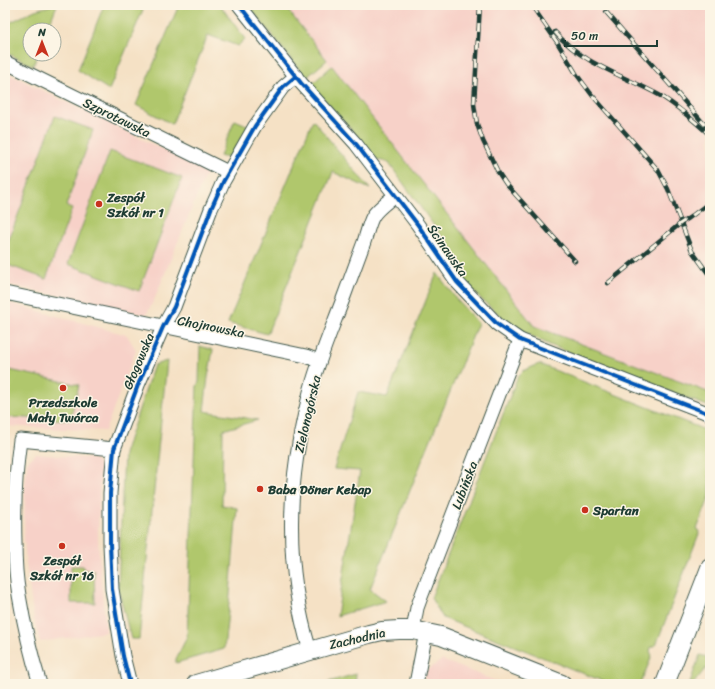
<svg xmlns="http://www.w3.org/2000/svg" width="715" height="689" font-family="Sriracha,sans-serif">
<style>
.built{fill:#f7d1c8}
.green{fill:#b0c76c;stroke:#688250}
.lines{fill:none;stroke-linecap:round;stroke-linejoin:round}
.street-casing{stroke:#3f564a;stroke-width:15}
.secondary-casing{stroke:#3f564a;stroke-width:20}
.street{stroke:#fff;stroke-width:13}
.secondary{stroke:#fff;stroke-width:18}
.rail-casing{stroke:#1f3d34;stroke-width:4.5}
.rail{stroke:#fcf5e5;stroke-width:3;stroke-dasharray:9;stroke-linecap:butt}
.cycleway-casing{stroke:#fcf5e5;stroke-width:6}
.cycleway{stroke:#0057b8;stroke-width:4}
.poi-dot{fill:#c8321e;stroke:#fcf5e5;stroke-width:1.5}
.labels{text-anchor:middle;stroke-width:3;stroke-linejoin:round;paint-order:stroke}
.street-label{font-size:13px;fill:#1f3d34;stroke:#fcf5e5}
.poi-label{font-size:13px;font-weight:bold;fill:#1f3d34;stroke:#fcf5e5;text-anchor:start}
</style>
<rect width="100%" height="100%" fill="#fcf5e5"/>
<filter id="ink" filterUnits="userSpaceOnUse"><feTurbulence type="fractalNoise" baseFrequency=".025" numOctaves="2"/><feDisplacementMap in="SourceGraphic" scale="8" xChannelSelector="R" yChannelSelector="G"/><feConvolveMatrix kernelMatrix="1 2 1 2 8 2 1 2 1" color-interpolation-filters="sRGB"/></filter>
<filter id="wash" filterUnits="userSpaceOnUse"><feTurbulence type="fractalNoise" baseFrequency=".012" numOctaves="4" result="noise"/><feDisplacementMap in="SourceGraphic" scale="16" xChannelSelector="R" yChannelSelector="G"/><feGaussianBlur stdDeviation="0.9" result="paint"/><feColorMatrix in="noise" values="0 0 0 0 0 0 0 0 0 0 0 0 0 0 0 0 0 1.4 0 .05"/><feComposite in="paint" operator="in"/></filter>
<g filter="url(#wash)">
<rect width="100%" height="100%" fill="#f5e1c5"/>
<g class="built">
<path d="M284,5h426v388l-176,-66z"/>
<path d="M5,72l202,99 -53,129 -8,15 -141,-31z"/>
<path d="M5,302l122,33 9,15 -31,81 -100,-5z"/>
<path d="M36,454l58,5 6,8 -2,70 2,35 6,60 -66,10 -6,-23 -8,-56 -2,-23 1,-53 2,-25z"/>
<path d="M442,660l61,24h-79l2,-13z"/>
</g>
<g class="green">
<path d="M53,5h4l-10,25h-17v24h8l-5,12 -28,-14v-27l30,-15z"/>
<path d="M104,5h41l-36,85 -31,-20z"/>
<path d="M179,5h41l25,34 -7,7 -30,-11 -36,89 -36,-19z"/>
<path d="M248,5h36l43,55 -21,18z"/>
<path d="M332,66l202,260 176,67v14l-160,-62 -36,-18 -32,-27 -20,-22 1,-12 -75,-104 -11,-2 -17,-21 -47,-52 1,-5z"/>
<path d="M55,116l38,14 -27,76 6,3 -26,70 -41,-15v-14z"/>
<path d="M235,120l14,6 -19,31h-7l-3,-1 1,-3z"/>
<path d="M313,120l57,69 -37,-17 -66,162 -39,-11z"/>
<path d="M110,151l72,27 -43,113 -71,-27z"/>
<path d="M437,273l20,27 21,23 -108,266 16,12 -49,15 23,-145 -26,-2 24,-77 29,5z"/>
<path d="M200,346l13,4 -5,27 -4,34 54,9 -35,10 -1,75 15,3 -7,86 -6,55 -48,14v-4l11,-22 10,-251 2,-4z"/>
<path d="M167,361l-28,278h-8l-13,-51 6,-134 30,-89z"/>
<path d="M539,364l171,68v64l-13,33 3,2 -44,114 -5,2 -1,4 2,5 -12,28h-30l-167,-66 -12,-20 87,-222 5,-5z"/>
<path d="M5,369l74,16 -9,35 -65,-3z"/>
<path d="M71,566h12l1,4h10l1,33h-24z"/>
<path d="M700,655l10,3v9l-5,2 -12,15 -3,-2z"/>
<path d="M356,674l-1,10h-34z"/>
</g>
</g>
<g filter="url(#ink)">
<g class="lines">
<g class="street-casing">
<g id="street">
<path d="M239,5l62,78 55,61 62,81 39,57 40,42 23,16 190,74"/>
<path d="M5,62l223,110"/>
<path d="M5,293l301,63 13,5"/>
<path d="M413,630l4,-22 4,-11 99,-257"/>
<path d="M310,651c-26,-87 -23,-168 -1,-255 8,-33 22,-65 34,-97 7,-19 14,-38 21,-57 3,-9 5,-19 9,-26 5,-8 16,-15 22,-21"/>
<path d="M40,684c-9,-29 -16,-59 -21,-89 -3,-17 -4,-35 -4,-52 -1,-35 0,-68 5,-103l94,9"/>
<path d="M130,684l-7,-28 -11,-67 -2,-45v-51l4,-44 24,-64 25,-58 11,-20 37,-98 12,-27 32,-56 28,-39 13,-11"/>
<path d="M416,684l10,-52"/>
</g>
</g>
<g class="secondary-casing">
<g id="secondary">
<path d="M196,684l173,-50 13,-3 17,-1h14l28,6 121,48"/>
<path d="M665,684l45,-116"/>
</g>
</g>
<use href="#street" class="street"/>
<use href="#secondary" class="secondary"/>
<g class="rail-casing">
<g id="rail">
<path d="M480,5l-6,99 3,20 6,17 15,31 8,12 69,77"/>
<path d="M532,6l25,36 20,33 15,20 66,75 10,19 24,62 18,25"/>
<path d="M606,12l99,113"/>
<path d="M555,32c29,33 68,43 104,63 19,11 35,26 51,40"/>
<path d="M608,283l73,-60 8,-5 21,-16"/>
</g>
</g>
<use href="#rail" class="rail"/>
<g class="cycleway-casing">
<g id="cycleway">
<path d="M239,5l62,78 55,61 62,81 39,57 40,42 23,16 190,74"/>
<path d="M130,684l-7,-28 -11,-67 -2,-45v-51l4,-44 24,-64 25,-58 11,-20 37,-98 12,-27 32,-56 28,-39 13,-11"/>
</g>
</g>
<use href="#cycleway" class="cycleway"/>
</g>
</g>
<g class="poi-dot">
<circle cx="99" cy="204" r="4"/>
<circle cx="63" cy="388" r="4"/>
<circle cx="260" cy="489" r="4"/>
<circle cx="585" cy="510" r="4"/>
<circle cx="62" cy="546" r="4"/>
</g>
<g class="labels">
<g class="street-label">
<text transform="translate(117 117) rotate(26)" y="5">Szprotawska</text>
<text transform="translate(448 250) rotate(55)" y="5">Ścinawska</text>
<text transform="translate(211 326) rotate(11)" y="5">Chojnowska</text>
<text transform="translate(138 361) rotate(-67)" y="5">Głogowska</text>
<text transform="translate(307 414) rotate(-77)" y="5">Zielonogórska</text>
<text transform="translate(464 485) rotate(-69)" y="5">Lubińska</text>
<text transform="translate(357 638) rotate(-13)" y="5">Zachodnia</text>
</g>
<g class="poi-label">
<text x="107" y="202">Zespół<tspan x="107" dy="15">Szkół nr 1</tspan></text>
<text x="63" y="407" text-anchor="middle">Przedszkole<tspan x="63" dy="15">Mały Twórca</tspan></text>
<text x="268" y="494">Baba Döner Kebap</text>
<text x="593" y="515">Spartan</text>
<text x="62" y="565" text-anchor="middle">Zespół<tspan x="62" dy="15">Szkół nr 16</tspan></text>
</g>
</g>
<rect width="715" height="689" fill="none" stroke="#fcf5e5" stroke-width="20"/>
<g transform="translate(42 42)"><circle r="19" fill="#fcf5e5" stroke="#a4ab9e"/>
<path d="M0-3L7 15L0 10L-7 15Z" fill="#c8321e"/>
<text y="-6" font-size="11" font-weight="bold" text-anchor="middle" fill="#1f3d34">N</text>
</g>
<path d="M565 40v6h92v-6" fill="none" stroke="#1f3d34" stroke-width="2"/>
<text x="571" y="40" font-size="12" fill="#1f3d34" stroke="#fcf5e5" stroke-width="3" paint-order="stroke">50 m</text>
</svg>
